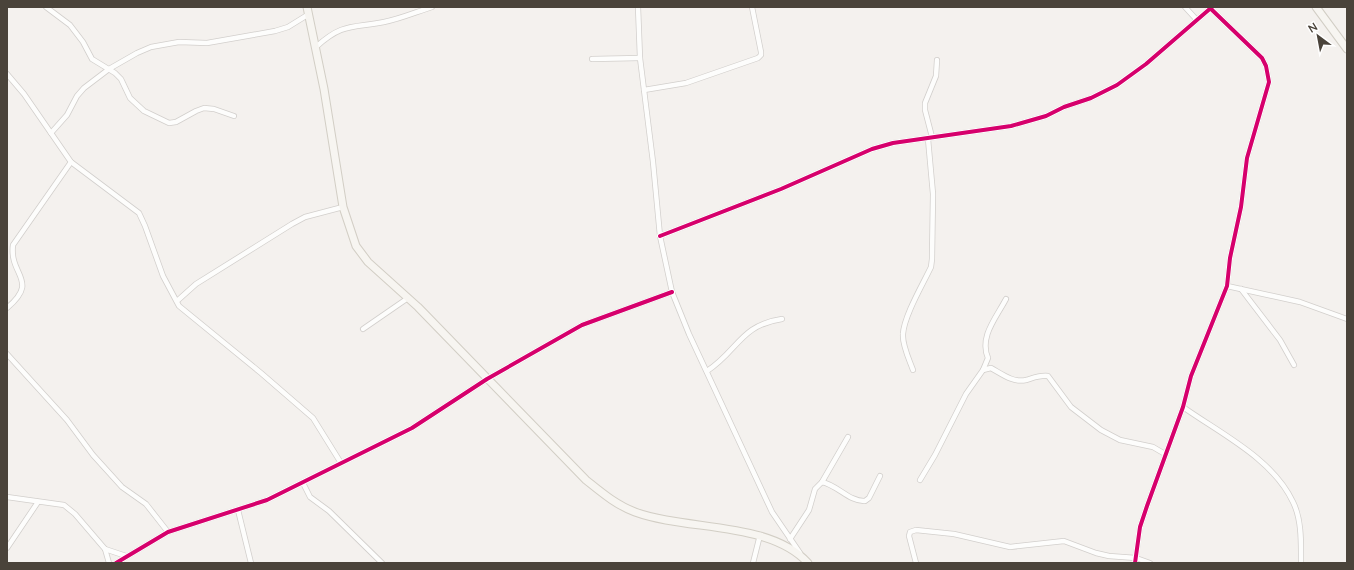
<svg xmlns="http://www.w3.org/2000/svg" width="1354" height="570" font-family="Lato,sans-serif">
<style>
.lines{fill:none;stroke-linecap:round;stroke-linejoin:round}
.street-casing{stroke:#d2cfcc;stroke-width:6}
.secondary-casing{stroke:#d2cec5;stroke-width:9}
.street{stroke:#fdfdfc;stroke-width:4.5}
.secondary{stroke:#f7f5f1;stroke-width:7}
.cycleway-casing{stroke:#fff;stroke-width:6}
.cycleway{stroke:#d6006c;stroke-width:4}
</style>
<rect width="100%" height="100%" fill="#f4f1ee"/>
<g class="lines">
<g class="street-casing">
<g id="street">
<path d="M46,7l24,18 13,17 9,17 23,14 6,6 9,19 14,13 25,12 7,-1 20,-11 8,-3 10,1 20,7"/>
<path d="M638,7l2,51 13,104 7,74 12,56 17,42 83,178 28,41"/>
<path d="M1185,7l11,12"/>
<path d="M316,47c26,-24 36,-19 68,-25 16,-3 32,-10 48,-15"/>
<path d="M592,59l48,-1"/>
<path d="M7,74l17,20 47,68 68,51 6,13 18,50 16,30 82,67 52,45 28,45"/>
<path d="M644,90l42,-7 72,-25 3,-3v-3l-9,-45"/>
<path d="M51,133l16,-18 10,-19 7,-8 25,-19 28,-16 14,-6 28,-5 28,1 68,-12 13,-4 21,-13"/>
<path d="M932,137l-7,-27v-7l11,-27 1,-16"/>
<path d="M660,236l121,-47 91,-40 21,-6 118,-17 35,-10 18,-9 27,-9 26,-13 29,-21 66,-57"/>
<path d="M1227,286l73,16 47,17"/>
<path d="M1241,289l39,51 14,25"/>
<path d="M177,301l19,-17 96,-60 13,-7 38,-10"/>
<path d="M7,308c33,-28 2,-32 6,-63l58,-83"/>
<path d="M363,329l45,-31"/>
<path d="M7,354l60,66 26,35 29,32 24,17 22,28"/>
<path d="M913,370c-4,-11 -11,-25 -10,-36 1,-18 20,-50 28,-67l1,-8 1,-65 -5,-55"/>
<path d="M983,370l5,-12c-9,-21 8,-40 18,-59"/>
<path d="M707,371c31,-20 33,-46 75,-52"/>
<path d="M1183,407c38,27 89,51 110,95 9,18 8,42 8,61"/>
<path d="M920,480l15,-25 31,-61 17,-24 8,-2c11,6 22,15 35,12 7,-2 14,-5 22,-4l23,31 30,23 19,10 33,7 12,7"/>
<path d="M822,482l26,-45"/>
<path d="M303,483l7,14 19,14 53,52"/>
<path d="M7,497l57,8 11,9 30,35 4,14"/>
<path d="M238,510l13,53"/>
<path d="M790,539l19,-29 6,-21 7,-7c15,3 28,20 43,19l4,-3 11,-22"/>
<path d="M7,548l31,-46"/>
<path d="M105,549l21,7"/>
<path d="M116,563l52,-31 99,-32 145,-72 75,-49 95,-54 90,-33"/>
<path d="M753,563l7,-28"/>
<path d="M916,563l-7,-27 1,-4 6,-2 38,4 56,13 54,-6 32,12 13,3 27,2 14,5"/>
<path d="M1135,563l5,-36 7,-21 36,-99 8,-31 36,-90 3,-28 11,-51 6,-49 22,-76 -3,-16 -4,-8 -52,-50"/>
</g>
</g>
<g class="secondary-casing">
<g id="secondary">
<path d="M307,7l17,82 19,118 13,39 12,16 50,45 168,173c15,12 30,25 49,32 52,19 135,9 173,51"/>
<path d="M1316,7l31,42"/>
</g>
</g>
<use href="#street" class="street"/>
<use href="#secondary" class="secondary"/>
<g class="cycleway-casing">
<g id="cycleway">
<path d="M660,236l121,-47 91,-40 21,-6 118,-17 35,-10 18,-9 27,-9 26,-13 29,-21 66,-57"/>
<path d="M116,563l52,-31 99,-32 145,-72 75,-49 95,-54 90,-33"/>
<path d="M1135,563l5,-36 7,-21 36,-99 8,-31 36,-90 3,-28 11,-51 6,-49 22,-76 -3,-16 -4,-8 -52,-50"/>
</g>
</g>
<use href="#cycleway" class="cycleway"/>
</g>
<rect width="1354" height="570" fill="none" stroke="#4a433a" stroke-width="16"/>
<g transform="translate(1318 36) rotate(328)" stroke="#ffffff" stroke-width="3" paint-order="stroke">
<path d="M0-3L7 15L0 10L-7 15Z" fill="#4a433a"/>
<text y="-6" font-size="11" font-weight="bold" text-anchor="middle" fill="#4a433a">N</text>
</g>
</svg>
